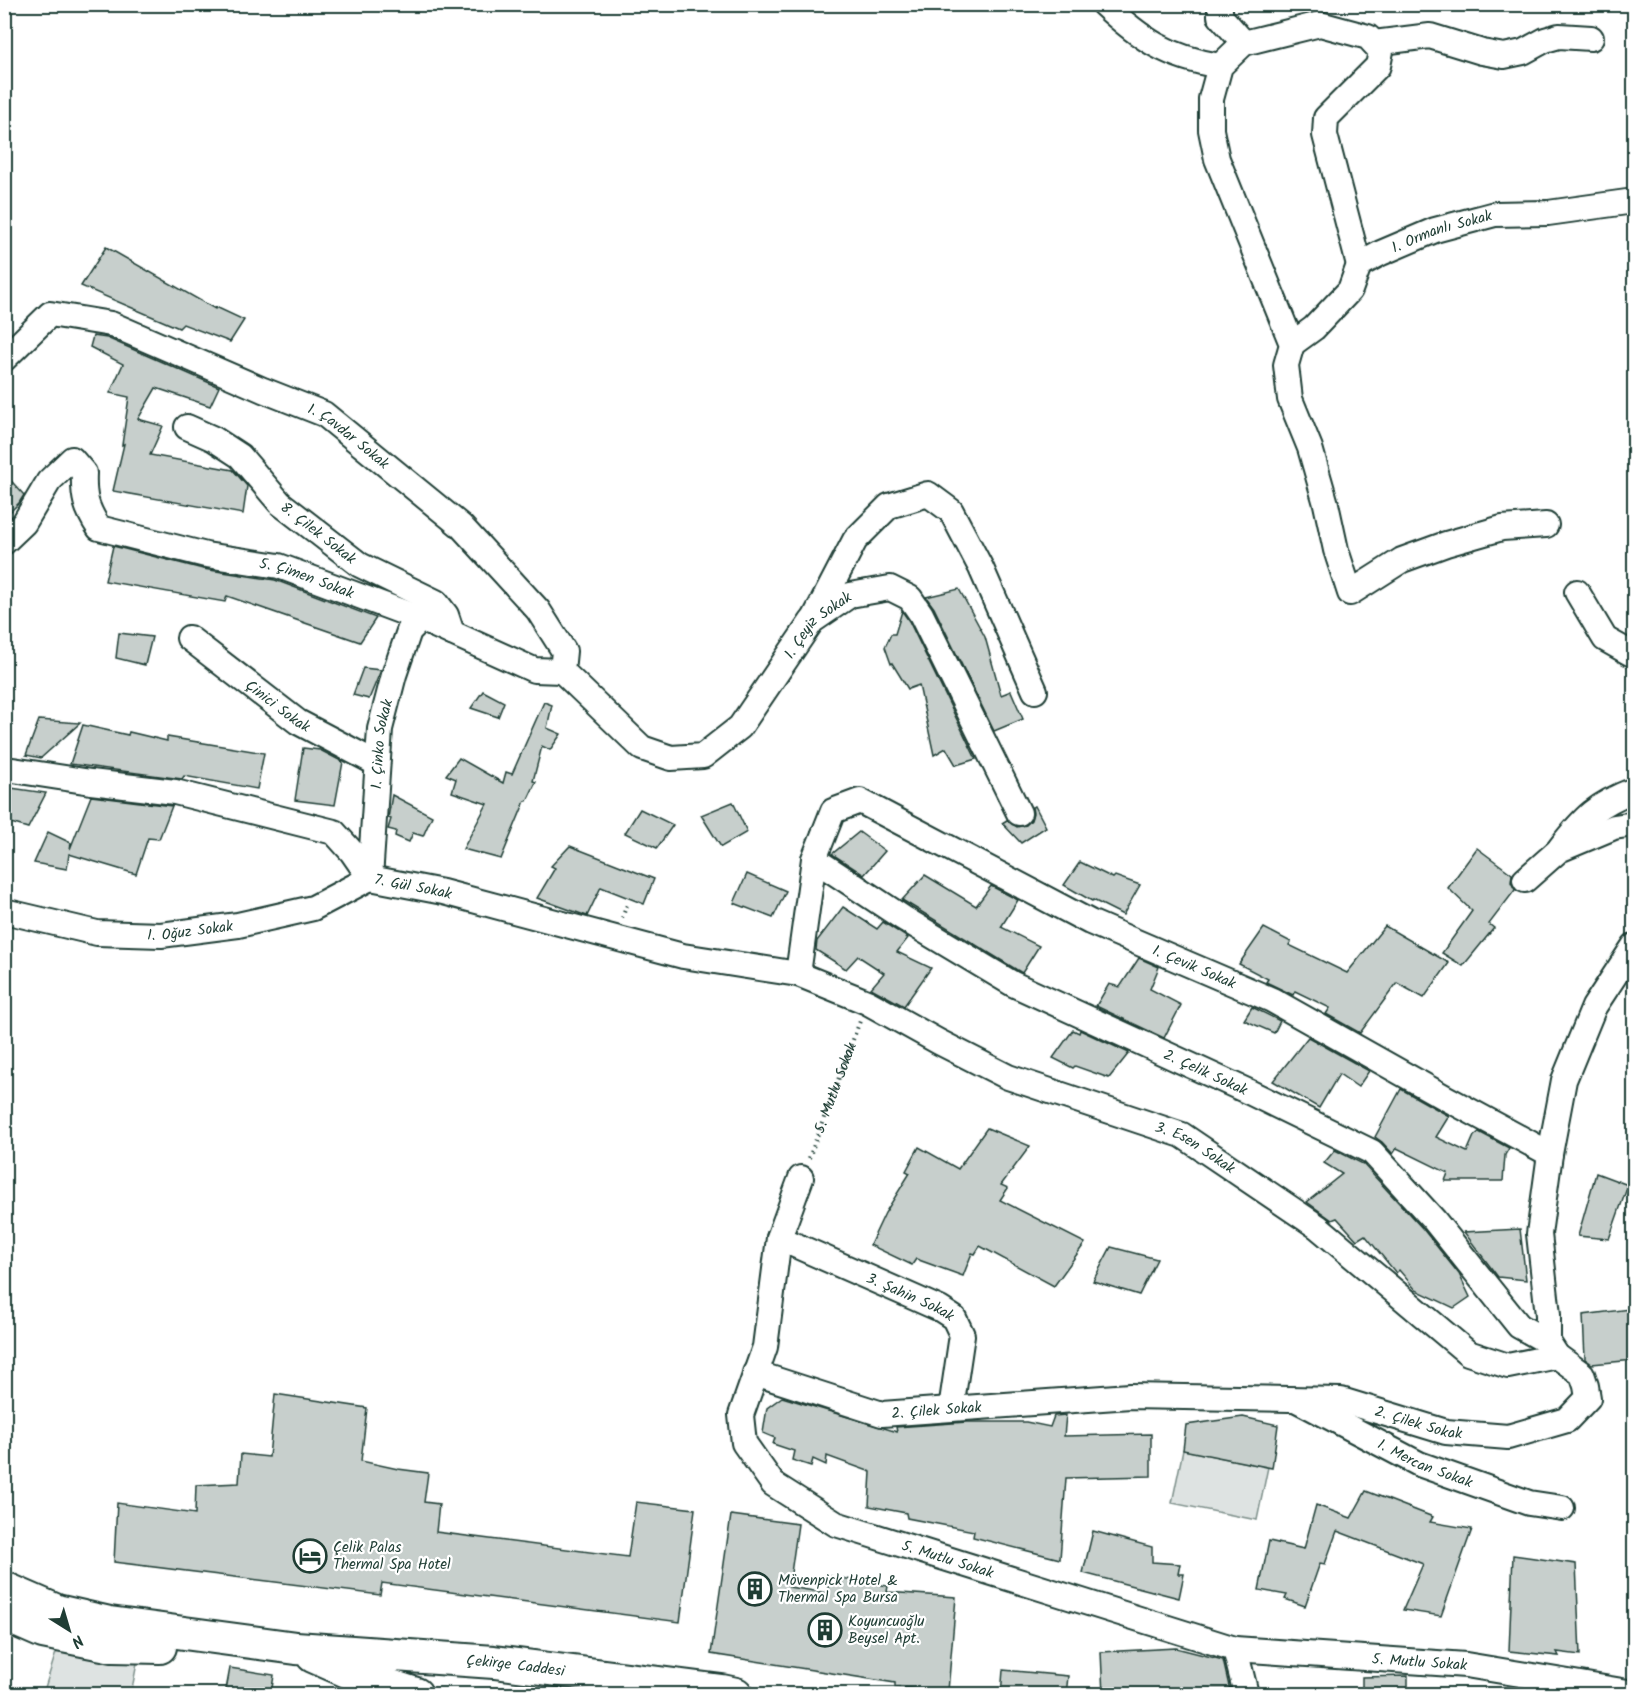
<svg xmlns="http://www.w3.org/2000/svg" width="1639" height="1699" font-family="Kalam,sans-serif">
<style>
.green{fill:#dee3e2;stroke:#7e908b;stroke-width:1.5}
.building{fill:#c7cfcc;stroke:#1f3d34;stroke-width:1.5}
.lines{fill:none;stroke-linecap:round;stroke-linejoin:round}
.minor-casing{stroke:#1f3d34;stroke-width:28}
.major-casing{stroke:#1f3d34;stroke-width:36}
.path{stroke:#1f3d34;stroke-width:4;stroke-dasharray:1.5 4.5;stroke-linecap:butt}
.minor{stroke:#fff;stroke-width:24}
.major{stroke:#fff;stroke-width:32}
.labels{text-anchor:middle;stroke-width:4.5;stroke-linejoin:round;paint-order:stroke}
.street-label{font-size:15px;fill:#1f3d34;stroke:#fff}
.poi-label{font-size:15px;fill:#1f3d34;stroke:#fff;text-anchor:start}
</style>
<rect width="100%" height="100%" fill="#fff"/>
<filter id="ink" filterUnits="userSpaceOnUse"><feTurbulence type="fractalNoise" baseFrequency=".0167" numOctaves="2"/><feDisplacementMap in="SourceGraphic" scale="12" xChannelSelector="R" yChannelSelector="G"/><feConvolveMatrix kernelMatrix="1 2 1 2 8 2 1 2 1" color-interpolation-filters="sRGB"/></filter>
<g filter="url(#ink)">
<g class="green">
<path d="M1183,1450l85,17 -11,53 -85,-17z"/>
<path d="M58,1646l80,12 -7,36h-88z"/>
<path d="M523,1686l62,8h-46z"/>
</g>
<g class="building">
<path d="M106,247l109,62 1,-2 28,13 -14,22 -47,-18 -4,4 -98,-42z"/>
<path d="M93,336l14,2 112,49 -9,19 -54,-18 -18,31 25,7 -13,29 83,15 14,16 -4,28 -130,-23 11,-47 -2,1 7,-48 -19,-4 13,-29 -33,-17z"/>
<path d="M4,473l20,22 -5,8 -15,15z"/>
<path d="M113,546l90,23 72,11 101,38 -16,24 -133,-46 -2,6 -120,-21z"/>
<path d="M959,589l26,48 16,58 10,-4 12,28 -29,12 -60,-123 -8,-11z"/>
<path d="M902,611l7,10 67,138 -20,6 -10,-17 -12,7 -15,-70 -11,4 -16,-26 -1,1 -6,-17 6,-13h4z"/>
<path d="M119,633l33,4 -7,28 -29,-7z"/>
<path d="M363,668l18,2 -12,29 -16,-4z"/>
<path d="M483,691l21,11 -6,15 -27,-9z"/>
<path d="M544,702l8,3 -5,23 14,6 -11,16 -8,-4 -9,35 3,1 -9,19h-2l-24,58 -38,-10 24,-45 -35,-12 4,-13 -10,-4 13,-17 44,25 3,-11 6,2z"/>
<path d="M39,720l41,3 -39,35 -15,-3z"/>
<path d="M83,725l45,10 1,-3 38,9v-4l97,16 -7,36 -73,-13 -2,3 -112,-15z"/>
<path d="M303,748l17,2 23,12 -8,43 -40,-5z"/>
<path d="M4,787l42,6 -18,35 -24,-7z"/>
<path d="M392,795l40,21 -9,20 -10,-3 -4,9 -14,-6 1,-5 -8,-2 3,-10 -3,-1z"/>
<path d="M91,796l81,10 -13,33 -11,-1 -12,36 -67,-20 -2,15 -33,-6 14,-31 23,11 -1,6z"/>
<path d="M733,802l14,30 -26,15 -20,-32z"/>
<path d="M1035,806l11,21 -25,16 -19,-20 5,-3 10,7 9,-2 5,-5 2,-7 -1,-6z"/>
<path d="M640,809l33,16 -16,23 -32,-15z"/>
<path d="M859,832l26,19 -21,24 -32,-21z"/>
<path d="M570,846l84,33 -10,25 -43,-17 -14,29 -50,-18 18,-30 -4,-2z"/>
<path d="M1477,848l35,26 -1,8 4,8 -26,34 5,4 -31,38 -21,-13 30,-42 -24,-23z"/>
<path d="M1080,862l33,16 2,-2 25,9 -17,30 -30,-15 -1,1 -28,-16z"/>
<path d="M747,874l39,17 -13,27 -39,-15z"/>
<path d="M925,875l51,31 15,-20 27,14 -17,27 38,19 -17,27 -120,-73z"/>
<path d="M843,907l34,22 6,-7 25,16 -11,14 34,16 -27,38 -33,-18 13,-15 -26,-17 -12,13 -30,-19 1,-9z"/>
<path d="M1385,926l64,37 -25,35 -27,-15 -37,50 -34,-19 4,-6 -35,-17 -2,4 -27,-13 2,-3 -29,-15 25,-36 27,14 -2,3 58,28z"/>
<path d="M1139,958l20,9 -9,22 31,16 -17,33 -68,-32 13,-22 11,3z"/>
<path d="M1252,1007l28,14 -6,12 -30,-13z"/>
<path d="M1073,1030l6,3 1,-3 49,23 -20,25 -34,-12 -2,2 -20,-10z"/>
<path d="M1308,1037l61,34 -11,16 -19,-13 -20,34 -46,-27z"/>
<path d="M1401,1089l48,27 -13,21 31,15 7,-16 5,-4 30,16 -4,7 -2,26h-58l3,-8 -51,-25 -4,6 -11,-12 -7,-5z"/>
<path d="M987,1128l43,18 -29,39 7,3 -8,12 85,43 -31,43 -74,-40 -5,8 -3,-1 -9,23 -47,-17 -4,6 -42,-20 15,-32 25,-40 -4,-2 13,-24 39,22z"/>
<path d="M1335,1150l28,14 60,65 36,45 11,23 -16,11 -38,-18 -17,-20 -3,3 -31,-38 -8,5 -20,-22 -5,2 -25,-18 35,-28 -18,-11z"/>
<path d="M1596,1173l32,12 -19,54 -31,-3z"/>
<path d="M1520,1229l6,51 -28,-3 -34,-45z"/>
<path d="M1111,1247l46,12 -18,36 -46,-14z"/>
<path d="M1629,1309l5,51 -42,4 -7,-5 -2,-44z"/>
<path d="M275,1394l92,14 -6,53 37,8 30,4 -4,29 15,2 -3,28 192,25 8,-55 59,7 -15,113 -298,-39 -2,12 -266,-33 3,-59 78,11 1,-29 43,-2 2,-29 28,3z"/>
<path d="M782,1397l115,35 -1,-5 71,-5h59l24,5 4,-11 12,-1 -2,21 87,-2v42l-85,2 -6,81 -87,-22 1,-6 -67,-13 -1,-5 -37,-7 2,-34 -44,-16 -1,9 -13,-6 -2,7 -19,-6 2,-9 -21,-7 2,-6 -12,-5 4,-25z"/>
<path d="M1243,1417l35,8 -6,43 -89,-18 3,-25z"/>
<path d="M1366,1491l67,26 -3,5 42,7 -31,87 -38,-6 20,-46 -86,-33 -12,33 -5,-1 -15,43 -20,-7 2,-4 -28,-5 10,-49 35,8 12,-44 35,13z"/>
<path d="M731,1515l67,9 -9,63 38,6 3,-17 58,10 -1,6 69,5 -8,94 -53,-4v-4l-184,-29z"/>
<path d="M1093,1531l59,16v15l28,2 -2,10h6l-5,24 -96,-25z"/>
<path d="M1513,1555l63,9 4,91 -23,-3 2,4 -50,-5z"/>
<path d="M1176,1648l47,12 8,35h-128l-2,-43z"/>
<path d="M230,1668l44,7 -3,20h-46z"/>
<path d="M1003,1670l65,6 -2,19h-65z"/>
<path d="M1408,1676v19h-46v-18z"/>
</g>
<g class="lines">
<g class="minor-casing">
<g id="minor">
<path d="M1103,4c39,36 64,53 117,62"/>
<path d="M1220,4v12l24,27"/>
<path d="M1374,43l56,-7 52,16 22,4 19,-4 22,-12 14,-4 32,2"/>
<path d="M1359,265l-34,-130 1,-17 52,-52 3,-15 -13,-14 -48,-13 -76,19 -24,23 -9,33v31l6,29 75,185 -6,21 4,34 20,49 16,56 10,46 14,43 52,-33 44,-16 56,-16 44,-3"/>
<path id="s2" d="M1292,344l22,-16 36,-38 9,-25 22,-12 54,-23 60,-16 53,-1 86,-12"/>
<path id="s3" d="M4,359l46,-45 61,10 152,66 61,24 137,112 77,84 26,41 -2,20"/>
<path id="s4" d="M187,427l27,12 26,17 40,47 80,62 76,37 10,13 6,18"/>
<path id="s5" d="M4,542l20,-19 25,-42 23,-22 12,14c-1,24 2,35 15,55l107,27 73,11 142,53 113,51 28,1"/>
<path d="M1577,592l28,47 25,14 4,-1"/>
<path d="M815,617l40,-77 34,-34 39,-12 23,17 30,57 54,123"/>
<path id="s6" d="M189,638l109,84 78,41"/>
<path id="s7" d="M562,671l80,77 29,10 32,-2 37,-29 72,-106 38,-26 40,-7 20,10 11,16 98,199"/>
<path id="s8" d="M13,770l78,12 84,10 159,40 18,20 18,26 73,14 240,64 115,18 69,28 72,40 69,35 174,58 136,92 150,126 40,13 49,-10"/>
<path d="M1560,848c24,-31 37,-44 74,-58"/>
<path id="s9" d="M814,859l89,59 110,66 236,108 123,60 62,68 85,106 29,16"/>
<path d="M1525,880l34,-30 55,-23 20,-3"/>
<path id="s10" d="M4,911l93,22 64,2 77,-10 75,-17 57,-30 10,-149 14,-54 15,-44 12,-12"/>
<path id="s11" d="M798,974l16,-115 19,-48 27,-10 230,121 182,78 174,98 104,56"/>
<path id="s12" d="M801,1178l-22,60 -14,109 -24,68 3,28 29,41 63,40 399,125 231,16 168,28"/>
<path id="s13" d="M779,1238l161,71 14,9 8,17 -11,74"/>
<path id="s14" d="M755,1373l127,41 248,-18 211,4 105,32 62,5 59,-17 21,-22 -2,-12 -4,-12 -25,-18 -9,-14v-27l-9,-81 11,-80 14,-74 30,-73 40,-61"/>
<path id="s15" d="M1299,1401l120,63 110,39 33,5"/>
<path d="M1235,1649l11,45"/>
</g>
</g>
<g class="major-casing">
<g id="major">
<path id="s16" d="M4,1588l53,23 53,12 186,25 198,14 228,29 14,3"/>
<path d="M4,1615l39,17 70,14 47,1"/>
<path d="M313,1656l43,19 60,19"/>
</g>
</g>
<g class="path">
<path d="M622,918l6,-16"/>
<path id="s1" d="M809,1158l51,-137"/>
</g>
<use href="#minor" class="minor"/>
<use href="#major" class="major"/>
</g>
</g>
<defs>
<g id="hotel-ring" transform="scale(1.725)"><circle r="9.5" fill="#fff" stroke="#1f3d34" stroke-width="1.5"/><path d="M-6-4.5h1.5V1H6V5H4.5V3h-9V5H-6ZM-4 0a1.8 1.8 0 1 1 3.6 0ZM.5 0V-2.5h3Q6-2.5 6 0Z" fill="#1f3d34"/></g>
<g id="building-ring" transform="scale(1.725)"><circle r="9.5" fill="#fff" stroke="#1f3d34" stroke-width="1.5"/><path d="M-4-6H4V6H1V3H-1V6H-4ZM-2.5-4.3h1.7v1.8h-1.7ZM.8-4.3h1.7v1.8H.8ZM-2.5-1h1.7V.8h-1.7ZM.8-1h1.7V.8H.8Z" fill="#1f3d34"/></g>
</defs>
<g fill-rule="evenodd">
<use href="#hotel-ring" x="310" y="1556"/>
<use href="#building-ring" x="755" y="1589"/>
<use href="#building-ring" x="825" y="1630"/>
</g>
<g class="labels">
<g class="street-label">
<text dy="5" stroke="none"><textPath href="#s2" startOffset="196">1. Ormanlı Sokak</textPath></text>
<text dy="5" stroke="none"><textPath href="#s3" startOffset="390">1. Çavdar Sokak</textPath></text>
<text dy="5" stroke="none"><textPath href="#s4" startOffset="171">8. Çilek Sokak</textPath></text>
<text dy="5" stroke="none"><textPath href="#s5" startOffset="399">5. Çimen Sokak</textPath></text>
<text dy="5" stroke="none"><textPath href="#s7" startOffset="350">1. Çeyiz Sokak</textPath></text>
<text dy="5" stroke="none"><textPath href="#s6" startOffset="112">Çinici Sokak</textPath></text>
<text dy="5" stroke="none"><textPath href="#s10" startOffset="513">1. Çinko Sokak</textPath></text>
<text dy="5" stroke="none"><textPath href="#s8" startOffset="430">7. Gül Sokak</textPath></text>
<text dy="5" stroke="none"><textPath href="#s10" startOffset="189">1. Oğuz Sokak</textPath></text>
<text dy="5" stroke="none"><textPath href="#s11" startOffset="570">1. Çevik Sokak</textPath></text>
<text dy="5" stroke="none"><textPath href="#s9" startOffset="447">2. Çelik Sokak</textPath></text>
<text dy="5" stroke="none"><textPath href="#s1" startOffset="75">5. Mutlu Sokak</textPath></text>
<text dy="5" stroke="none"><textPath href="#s8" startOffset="1260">3. Esen Sokak</textPath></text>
<text dy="5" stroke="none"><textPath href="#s13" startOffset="144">3. Şahin Sokak</textPath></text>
<text dy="5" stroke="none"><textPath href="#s14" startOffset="188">2. Çilek Sokak</textPath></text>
<text dy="5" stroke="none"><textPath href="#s14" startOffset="674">2. Çilek Sokak</textPath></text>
<text dy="5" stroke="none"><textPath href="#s15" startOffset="141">1. Mercan Sokak</textPath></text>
<text dy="5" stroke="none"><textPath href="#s12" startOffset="516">5. Mutlu Sokak</textPath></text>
<text dy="5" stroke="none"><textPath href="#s12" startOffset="1002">5. Mutlu Sokak</textPath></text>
<text dy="5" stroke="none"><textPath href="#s16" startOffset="520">Çekirge Caddesi</textPath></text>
</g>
<g class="poi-label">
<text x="333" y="1552">Çelik Palas<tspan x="333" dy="17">Thermal Spa Hotel</tspan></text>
<text x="778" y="1585">Mövenpick Hotel &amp;<tspan x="778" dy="17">Thermal Spa Bursa</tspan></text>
<text x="848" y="1626">Koyuncuoğlu<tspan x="848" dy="17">Beysel Apt.</tspan></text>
</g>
</g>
<rect width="1639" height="1699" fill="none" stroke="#fff" stroke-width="24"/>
<rect x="12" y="12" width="1615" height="1675" fill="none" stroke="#1f3d34" stroke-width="2" filter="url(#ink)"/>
<g transform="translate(69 1630) rotate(143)" stroke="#ffffff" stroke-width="4.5" paint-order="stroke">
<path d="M0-4.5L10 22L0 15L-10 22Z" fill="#1f3d34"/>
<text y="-9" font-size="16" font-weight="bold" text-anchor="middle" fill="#1f3d34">N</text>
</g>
</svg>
